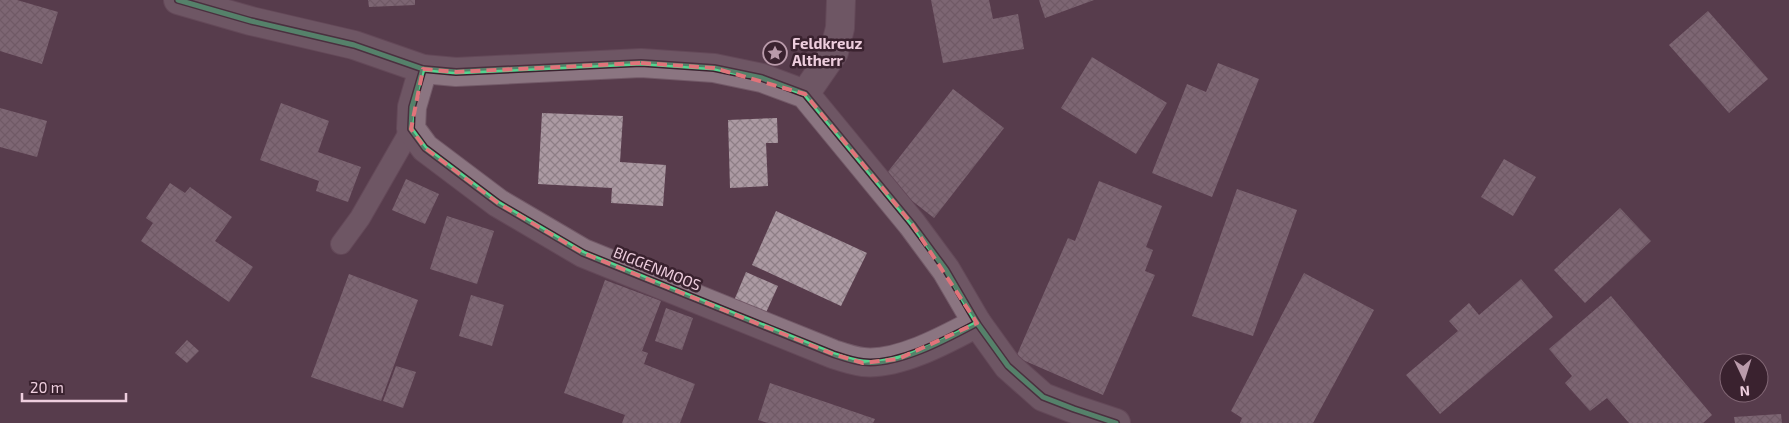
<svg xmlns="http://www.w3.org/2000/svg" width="1789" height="423" font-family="'Exo 2',sans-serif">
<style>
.building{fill:url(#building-cross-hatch)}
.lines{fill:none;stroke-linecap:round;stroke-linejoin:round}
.service-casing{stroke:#725967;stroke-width:22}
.minor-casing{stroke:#725967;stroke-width:30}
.service{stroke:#8b7581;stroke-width:20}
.minor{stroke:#8b7581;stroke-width:28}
.cycleway-casing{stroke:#3a222f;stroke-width:8}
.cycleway{stroke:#53d58f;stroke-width:5}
.marked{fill:none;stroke:#e1737a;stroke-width:4;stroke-dasharray:10 6;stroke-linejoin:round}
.labels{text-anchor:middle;stroke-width:5;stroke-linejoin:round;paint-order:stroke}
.poi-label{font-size:15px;font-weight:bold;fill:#eecede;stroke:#3a222f;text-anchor:start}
.street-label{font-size:15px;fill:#eecede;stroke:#3a222f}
</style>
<defs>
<pattern id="building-cross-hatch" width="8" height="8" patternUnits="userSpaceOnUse" patternTransform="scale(1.25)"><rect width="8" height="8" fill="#ac9aa3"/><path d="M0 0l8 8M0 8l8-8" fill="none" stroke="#8e7e86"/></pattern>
</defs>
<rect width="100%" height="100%" fill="#583c4c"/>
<g class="building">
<path d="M0,0h17l41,12 -16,52 -42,-13z"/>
<path d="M368,0h47v5l-46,2z"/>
<path d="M931,0h58l4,19 25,-5 6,35 -81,14z"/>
<path d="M1039,0h55l-49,18z"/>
<path d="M1708,11l60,68 -39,34 -60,-68z"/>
<path d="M1092,57l75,46 -31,51 -75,-46z"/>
<path d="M1218,63l41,16 -47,118 -60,-24 35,-89 19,8z"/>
<path d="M953,89l51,39 -70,90 -51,-40z"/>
<path d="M281,103l48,18 -11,31 43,15 -13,35 -32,-11 3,-10 -59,-21z"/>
<path d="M0,108l47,13 -10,36 -37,-10z"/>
<path d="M542,113l81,3 -3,46 46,3 -3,41 -52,-3 1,-15 -74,-4z"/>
<path d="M777,118l1,25h-12l2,43 -38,2 -2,-68z"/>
<path d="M1504,159l32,18 -23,39 -32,-19z"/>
<path d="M406,179l33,15 -14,30 -33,-14z"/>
<path d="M1099,181l63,25 -16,41 7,3 -8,21 10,4 -52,120 -87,-38 52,-119 7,3z"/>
<path d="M170,183l15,10 5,-6 42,30 -17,24 38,26 -24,35 -88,-61 12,-18 -7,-5z"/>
<path d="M1237,189l60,21 -44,126 -61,-20z"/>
<path d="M1620,208l31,33 -66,62 -31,-33z"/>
<path d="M776,211l91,42 -26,53 -89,-41z"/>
<path d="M447,216l47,15 -17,53 -47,-15z"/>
<path d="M746,272l32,14 -14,31 -31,-14z"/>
<path d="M1304,273l70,37 -61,113h-73l2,-5 -11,-7z"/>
<path d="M349,274l69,26 -37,101 -70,-24z"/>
<path d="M1521,279l32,38 -113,97 -34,-39 52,-44 -9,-10 20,-18 10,12z"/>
<path d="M605,280l56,21 -19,50 6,2 -4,11 51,20 -15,39h-58l3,-8 -61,-22z"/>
<path d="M471,295l33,10 -12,41 -33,-10z"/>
<path d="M1611,296l101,119 -9,8h-74l-22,-25 -17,13 -25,-28 7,-7 -23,-27z"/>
<path d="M666,308l27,10 -11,32 -27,-9z"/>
<path d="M187,340l12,11 -12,12 -12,-10z"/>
<path d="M396,366l20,6 -13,36 -20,-7z"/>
<path d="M770,383l105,36 -2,4h-105l-10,-3z"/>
<path d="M1781,414l1,9h-47l-1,-6z"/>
</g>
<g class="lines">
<g class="service-casing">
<path id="service" d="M341,244l19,-26 51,-89"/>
</g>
<g class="minor-casing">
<g id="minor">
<path d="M178,0l73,21 103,24 69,24 33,3 185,-9 73,5 48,10 43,16 107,130 34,46 31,53 31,43 35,31 31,12 42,14"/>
<path d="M423,69l-11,38 -1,22 14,19 73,55 85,50 250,101c9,3 20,7 30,8 35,4 84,-23 114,-39"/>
<path d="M805,94l29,-42 6,-24 1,-28"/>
</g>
</g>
<use href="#service" class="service"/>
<use href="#minor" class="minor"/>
<g class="cycleway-casing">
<g id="cycleway">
<path d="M178,0l73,21 103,24 69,24 33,3 185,-9 73,5 48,10 43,16 107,130 34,46 31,53 31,43 35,31 31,12 42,14"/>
<path d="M423,69l-11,38 -1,22 14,19 73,55 85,50 250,101c9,3 20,7 30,8 35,4 84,-23 114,-39"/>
</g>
</g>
<use href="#cycleway" class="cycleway"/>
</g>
<path d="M0 0H1789V423H0ZM641,63l73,5 91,26 107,130 65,99 -79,36 -35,4 -30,-9 -250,-101 -85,-50 -73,-55 -14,-19 12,-60 33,3z" fill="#583c4c" fill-opacity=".55" fill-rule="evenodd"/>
<path class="marked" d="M641,63l73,5 91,26 107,130 65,99 -79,36 -35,4 -30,-9 -250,-101 -85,-50 -73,-55 -14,-19 12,-60 33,3z"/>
<defs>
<g id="sight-ring" transform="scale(1.25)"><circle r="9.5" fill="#3a222f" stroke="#ba9bab" stroke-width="1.5"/><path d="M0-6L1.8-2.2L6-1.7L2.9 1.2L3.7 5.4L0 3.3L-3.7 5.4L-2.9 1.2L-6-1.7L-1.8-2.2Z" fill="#ba9bab"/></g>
</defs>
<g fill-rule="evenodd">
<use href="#sight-ring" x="775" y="53"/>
</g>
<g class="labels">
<g class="poi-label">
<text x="792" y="49">Feldkreuz<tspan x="792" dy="17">Altherr</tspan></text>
</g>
<g class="street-label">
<text transform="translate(657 269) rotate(22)" y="5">BIGGENMOOS</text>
</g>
</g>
<g transform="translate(1744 378) rotate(176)"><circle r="24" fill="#3a222f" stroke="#826775"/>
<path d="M0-4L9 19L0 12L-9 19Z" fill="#ba9bab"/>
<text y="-8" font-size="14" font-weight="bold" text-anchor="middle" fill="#eecede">N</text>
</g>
<path d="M22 393v8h104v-8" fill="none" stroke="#eecede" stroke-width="2.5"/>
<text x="30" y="393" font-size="15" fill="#eecede" stroke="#3a222f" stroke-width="4" paint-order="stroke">20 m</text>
</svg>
